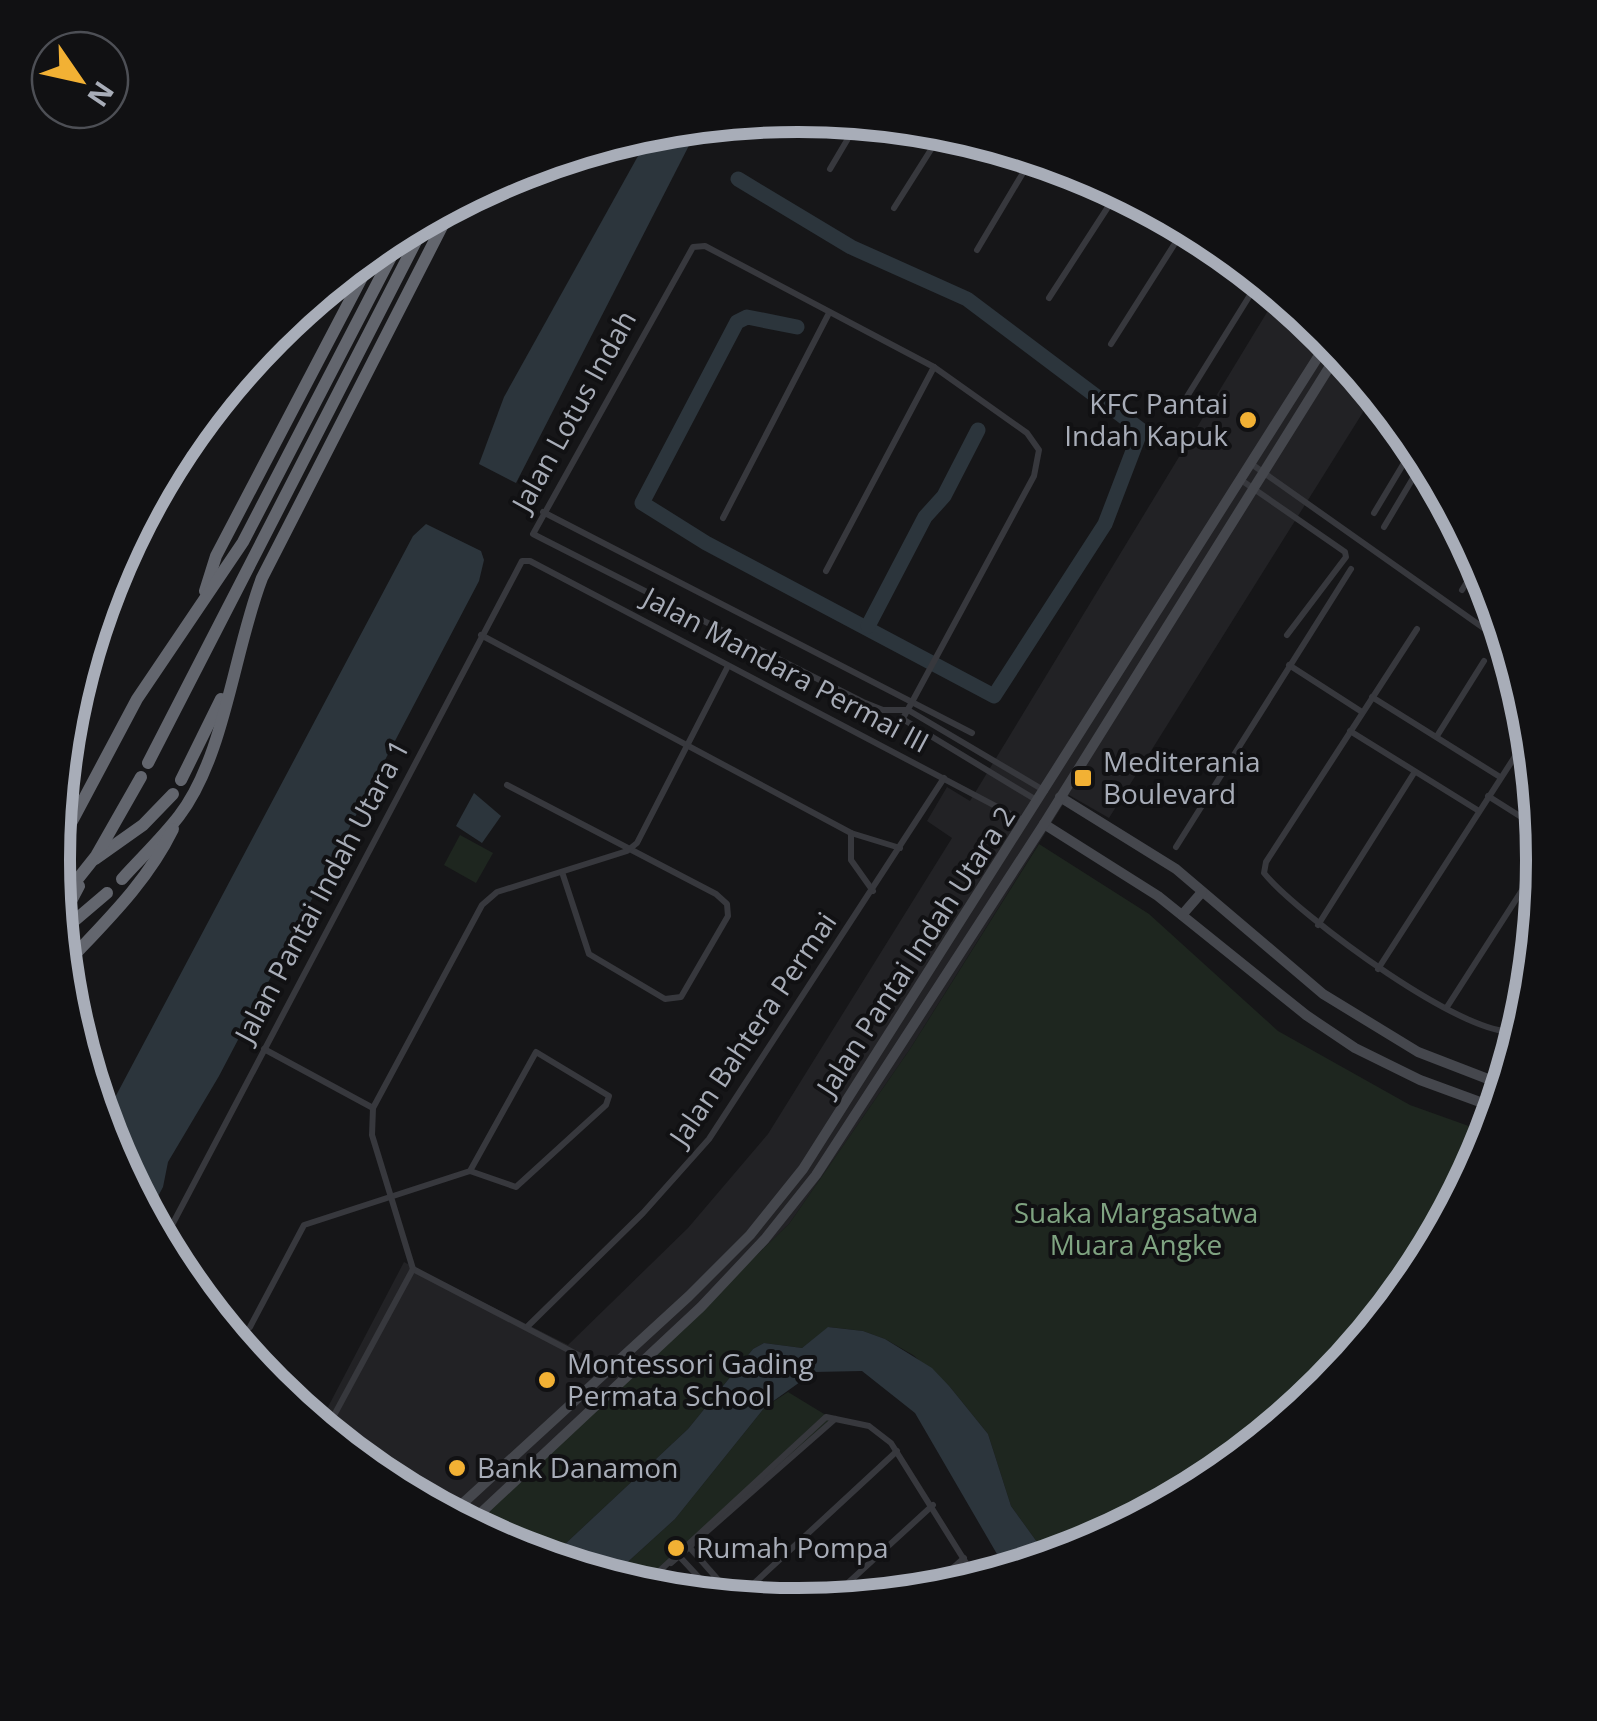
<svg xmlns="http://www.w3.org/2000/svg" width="1597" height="1721" font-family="'Open Sans',sans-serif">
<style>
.built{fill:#222225}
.green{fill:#1e261f}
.water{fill:#2c353c}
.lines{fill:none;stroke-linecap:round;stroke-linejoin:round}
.river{stroke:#2c353c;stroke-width:15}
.street{stroke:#37383d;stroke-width:6}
.secondary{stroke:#45474d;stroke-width:10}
.highway{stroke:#63666e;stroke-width:12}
.poi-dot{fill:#f2b134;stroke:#111113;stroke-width:4}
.labels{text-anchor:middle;stroke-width:8;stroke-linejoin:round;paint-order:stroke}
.poi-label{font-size:28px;fill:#a8adb8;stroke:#111113;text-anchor:start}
.street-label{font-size:28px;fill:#a8adb8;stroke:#111113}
.park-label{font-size:28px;fill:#7fa381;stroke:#111113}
.rim{fill:none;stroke:#a8adb8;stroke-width:12}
</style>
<rect width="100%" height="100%" fill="#161618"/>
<path class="built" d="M1278,294l48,39 49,60 -266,425 -40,-23 -159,254 -121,175 -310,298 -8,6 -87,-48 -66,-54 86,-164 164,83 120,-117 80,-94 184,-296 -25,-17 20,-34 23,14z"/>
<g class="green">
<path d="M460,835l33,18 -17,30 -32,-18z"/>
<path d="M1039,844l110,70 129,117 132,74 81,29 -73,141 -92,113 -114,93 -129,69 -33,10 -39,-54 -23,-72 -38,-47 -37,-32 -28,-16 -22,-8 -34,-4 -27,21 -38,-5 -11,6 -65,80 -140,131 -36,-11 -41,-21 318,-304 121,-175z"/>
<path d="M788,1392l46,28 -195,168 -30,-9 66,-60 90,-112z"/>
</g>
<g class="water">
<path d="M700,124l-184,359 -37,-19 25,-67 149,-268z"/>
<path d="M426,524l55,27 3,9 -5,21 -260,495 -51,86 -5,25 -16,30 -38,-72 -7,-23 311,-586z"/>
<path d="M474,793l27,23 -19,27 -26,-17z"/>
<path d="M828,1327l35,4 22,8 47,29 18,19 38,47 23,72 39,54 -42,13 -93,-160 -53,-42 -48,1 -49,35 -90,112 -66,60 -61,-19 140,-131 65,-80 11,-6 38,5z"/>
</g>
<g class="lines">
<g class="river">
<path d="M738,179l113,68 116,52 174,131 -36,94 -111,172 -288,-153 -64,-40 95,-181 10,-5 50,10"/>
<path d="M868,626l57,-109 19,-21 34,-66"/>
</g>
<g class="street">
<path d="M749,128l4,-9"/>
<path d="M830,169l29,-49"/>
<path d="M894,208l50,-79"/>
<path d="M1167,216l18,12"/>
<path d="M977,250l56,-94"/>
<path d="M1049,298l70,-108"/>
<path d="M1111,344l75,-118"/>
<path d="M1178,411l82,-132"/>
<path d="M1250,463l259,183"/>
<path d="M1241,480l104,72 1,5 -59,78"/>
<path d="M543,512l429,221"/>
<path d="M1374,513l42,-70"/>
<path d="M723,518l105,-203"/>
<path d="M1384,527l41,-69"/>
<path d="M826,571l108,-204"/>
<path d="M1462,590l18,-29"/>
<path d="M1417,629l-151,233 -2,11c31,39 212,176 259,157"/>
<path d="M481,635l370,198 49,15"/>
<path d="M1289,665l73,47"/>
<path d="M1372,697l128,80"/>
<path d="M901,718l137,83"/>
<path d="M902,720l10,-18 122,-226 5,-26 -12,-17 -93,-66 -229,-121 -12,1 -160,287 330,168 20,8h25l137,81"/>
<path d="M1350,731l129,80"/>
<path d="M1437,736l47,-75"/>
<path d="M507,785l209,109 11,10 1,12 -47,81 -16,2 -76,-45 -27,-82"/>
<path d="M1488,796l54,34"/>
<path d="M851,833v27l22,31"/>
<path d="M1176,847l175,-278"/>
<path d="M1318,925l96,-152"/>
<path d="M1378,969l154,-239"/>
<path d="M1447,1007l97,-151"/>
<path d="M264,1049l109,59"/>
<path d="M162,1244l360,-683h8l494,260"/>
<path d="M413,1269l194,101"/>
<path d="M528,1326l115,-113 66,-74 235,-361"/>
<path d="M250,1327l54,-102 166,-54 46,16 90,-82 3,-9 -73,-44 -66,119"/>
<path d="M325,1432l88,-163 -41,-134 1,-27 109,-203 15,-13 130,-41 10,-8 91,-177"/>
<path d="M691,1549l45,51"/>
<path d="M679,1556l40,43"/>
<path d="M671,1563l164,-144"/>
<path d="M641,1588l185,-171 43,9 22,17 87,139"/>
<path d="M924,1594l40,-36"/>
<path d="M736,1600l161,-149"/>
<path d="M825,1604l108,-99"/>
</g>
<g class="secondary">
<path d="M1060,797l116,72 147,125 95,58 88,34"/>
<path d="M1044,824l114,72 148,119 49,33 65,32 79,29"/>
<path d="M1182,915l20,-23"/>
<path d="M449,1516l240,-220 61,-61 53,-66 527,-831"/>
<path d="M468,1525l233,-218 64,-68 51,-64 228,-351 296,-474"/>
</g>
<g class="highway">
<path d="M205,591l11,-35 164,-313"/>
<path d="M148,763l281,-547"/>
<path d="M181,780l40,-81"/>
<path d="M53,857l84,-158 106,-157 163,-314"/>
<path d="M95,859l48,-34 30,-31"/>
<path d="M122,879c19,-21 40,-41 57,-63 46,-60 55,-166 83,-238l192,-375"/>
<path d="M57,905l39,-49 45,-79"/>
<path d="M59,924l20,-38"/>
<path d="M60,933l47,-40"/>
<path d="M63,967c41,-44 83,-83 110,-138"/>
</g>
</g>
<g class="poi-dot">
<circle cx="1248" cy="420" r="10"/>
<rect x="1073" y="768" width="20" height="20" rx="5"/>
<circle cx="547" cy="1380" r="10"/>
<circle cx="457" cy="1468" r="10"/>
<circle cx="676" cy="1548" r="10"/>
</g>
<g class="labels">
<g class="poi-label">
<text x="1228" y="414" text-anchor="end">KFC Pantai<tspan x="1228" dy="32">Indah Kapuk</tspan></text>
<text x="1103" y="772">Mediterania<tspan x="1103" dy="32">Boulevard</tspan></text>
<text x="567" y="1374">Montessori Gading<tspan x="567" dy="32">Permata School</tspan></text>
<text x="477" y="1478">Bank Danamon</text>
<text x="696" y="1558">Rumah Pompa</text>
</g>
<g class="street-label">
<text transform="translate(574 411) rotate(-61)" y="10">Jalan Lotus Indah</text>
<text transform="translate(786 670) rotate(28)" y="10">Jalan Mandara Permai III</text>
<text transform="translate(322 891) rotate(-62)" y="10">Jalan Pantai Indah Utara 1</text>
<text transform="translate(916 951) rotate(-57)" y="10">Jalan Pantai Indah Utara 2</text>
<text transform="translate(753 1029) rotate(-56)" y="10">Jalan Bahtera Permai</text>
</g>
<g class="park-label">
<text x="1136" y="1223">Suaka Margasatwa<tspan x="1136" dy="32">Muara Angke</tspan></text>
</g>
</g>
<path d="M0 0H1597V1721H0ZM70 860a728 728 0 1 1 1456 0a728 728 0 1 1-1456 0Z" fill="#111113" fill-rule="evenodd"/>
<path class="rim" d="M70 860a728 728 0 1 1 1456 0a728 728 0 1 1-1456 0Z"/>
<g transform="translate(80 80) rotate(124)"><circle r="48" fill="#111113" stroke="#4d4f55" stroke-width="2.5"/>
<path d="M0-8L18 38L0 25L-18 38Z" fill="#f2b134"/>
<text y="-15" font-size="28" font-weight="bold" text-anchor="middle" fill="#a8adb8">N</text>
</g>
</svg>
